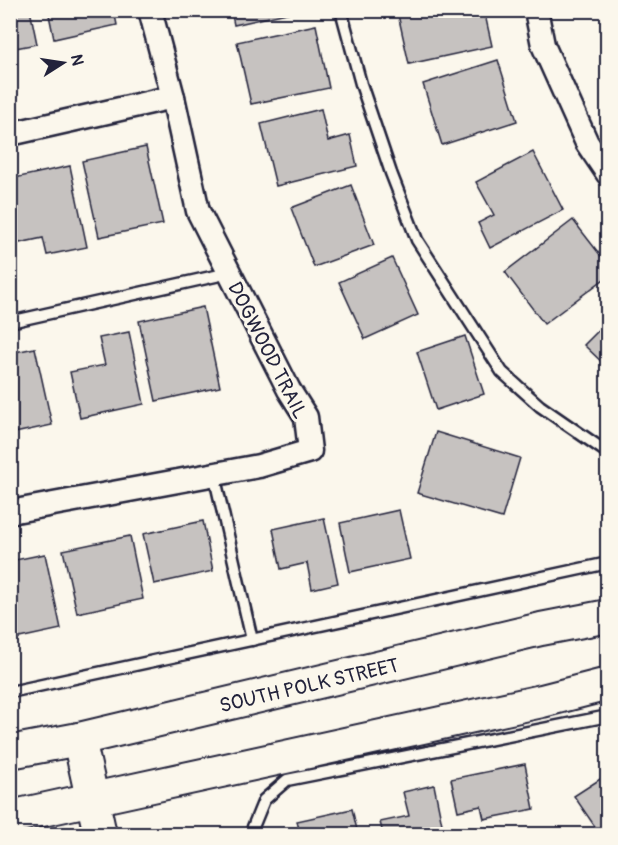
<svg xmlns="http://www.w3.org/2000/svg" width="618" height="845" font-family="Pangolin,sans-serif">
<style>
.building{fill:#c6c2c0;stroke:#22223b;stroke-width:1.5}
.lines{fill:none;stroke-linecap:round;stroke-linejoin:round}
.lane-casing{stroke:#22223b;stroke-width:15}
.street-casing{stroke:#22223b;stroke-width:27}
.secondary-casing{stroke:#22223b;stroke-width:36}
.lane{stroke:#fbf7ec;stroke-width:10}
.street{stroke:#fbf7ec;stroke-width:22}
.secondary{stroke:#fbf7ec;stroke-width:32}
.labels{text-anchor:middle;stroke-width:6;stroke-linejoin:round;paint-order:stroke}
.street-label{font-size:20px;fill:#22223b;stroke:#fbf7ec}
</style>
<rect width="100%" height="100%" fill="#fbf7ec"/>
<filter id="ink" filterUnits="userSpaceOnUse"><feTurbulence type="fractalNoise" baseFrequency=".0167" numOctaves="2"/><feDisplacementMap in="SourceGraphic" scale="12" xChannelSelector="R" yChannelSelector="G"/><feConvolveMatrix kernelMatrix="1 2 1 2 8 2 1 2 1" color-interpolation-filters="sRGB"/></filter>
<g filter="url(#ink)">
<g class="building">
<path d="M10,10h20l7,34 -27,5z"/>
<path d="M48,10h66l3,15 -63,14z"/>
<path d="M231,10h69l-66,15z"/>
<path d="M397,10h87l8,36 -83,18z"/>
<path d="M316,25l13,63 -78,16 -14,-62z"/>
<path d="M498,60l19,61 -75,24 -19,-61z"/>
<path d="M321,109l7,32 22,-6 7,31 -81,20 -15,-62z"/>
<path d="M146,147l17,77 -64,13 -17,-76z"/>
<path d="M533,152l30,58 -73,38 -12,-25 16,-8 -18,-33z"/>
<path d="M70,166l17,81 -40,8 -4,-17 -24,5 -9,-42v-22z"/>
<path d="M351,185l23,60 -60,22 -23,-59z"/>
<path d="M573,220l35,45v11l-64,48 -39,-52z"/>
<path d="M392,258l26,57 -53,24 -26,-57z"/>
<path d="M203,307l17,80 -64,14 -17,-80z"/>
<path d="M608,321v47l-24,-23z"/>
<path d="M129,332l15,72 -64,14 -10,-46 35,-7 -6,-27z"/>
<path d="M465,336l19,58 -48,16 -19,-58z"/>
<path d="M35,348l17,77 -42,9v-81z"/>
<path d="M436,432l84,26 -18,60 -85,-25z"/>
<path d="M399,510l11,49 -60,13 -10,-49z"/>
<path d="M324,518l14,65 -26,6 -5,-26 -26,6 -8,-40z"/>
<path d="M203,521l10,50 -59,13 -11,-50z"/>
<path d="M130,536l13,63 -66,14 -14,-63z"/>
<path d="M45,554l16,75 -51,11v-79z"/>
<path d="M525,764l9,45 -50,10 -3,-13 -23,5 -7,-32z"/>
<path d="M608,774v60h-8l-26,-38z"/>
<path d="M434,785l10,49h-61l-3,-12 29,-6 -6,-24z"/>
<path d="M352,809l6,25h-58l-3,-13z"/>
</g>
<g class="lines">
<g class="lane-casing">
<g id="lane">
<path d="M341,10l20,74 30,89 26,67 85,132 38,34 68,47"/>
<path d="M10,322l219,-49"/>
<path d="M214,474l38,166"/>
<path d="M10,692l598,-129"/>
<path d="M255,834l-2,-7 11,-27 23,-20 321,-64"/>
</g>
</g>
<g class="street-casing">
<g id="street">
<path d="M536,10l7,35 44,98 21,31"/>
<path d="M10,134l163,-37"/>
<path d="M10,512l249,-46 51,-15 -4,-34 -17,-27 -91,-179 -25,-114 -23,-87"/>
</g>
</g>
<g class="secondary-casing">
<g id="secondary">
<path d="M79,739l21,95"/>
<path d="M10,752l69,-13 462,-110 67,-13"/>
<path d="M10,817l532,-116 66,-17"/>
</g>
</g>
<use href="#lane" class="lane"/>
<use href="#street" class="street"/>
<use href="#secondary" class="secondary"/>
</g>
</g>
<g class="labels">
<g class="street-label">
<text transform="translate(268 350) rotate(63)" y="7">DOGWOOD TRAIL</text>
<text transform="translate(309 685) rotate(-13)" y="7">SOUTH POLK STREET</text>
</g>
</g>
<rect width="618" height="845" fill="none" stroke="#fbf7ec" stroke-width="36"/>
<rect x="18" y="18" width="582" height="809" fill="none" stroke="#22223b" stroke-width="2" filter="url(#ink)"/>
<g transform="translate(63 63) rotate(78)" stroke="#fbf7ec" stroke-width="4.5" paint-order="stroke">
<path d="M0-4.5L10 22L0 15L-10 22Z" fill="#22223b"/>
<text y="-9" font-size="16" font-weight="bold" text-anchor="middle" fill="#22223b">N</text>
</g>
</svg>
